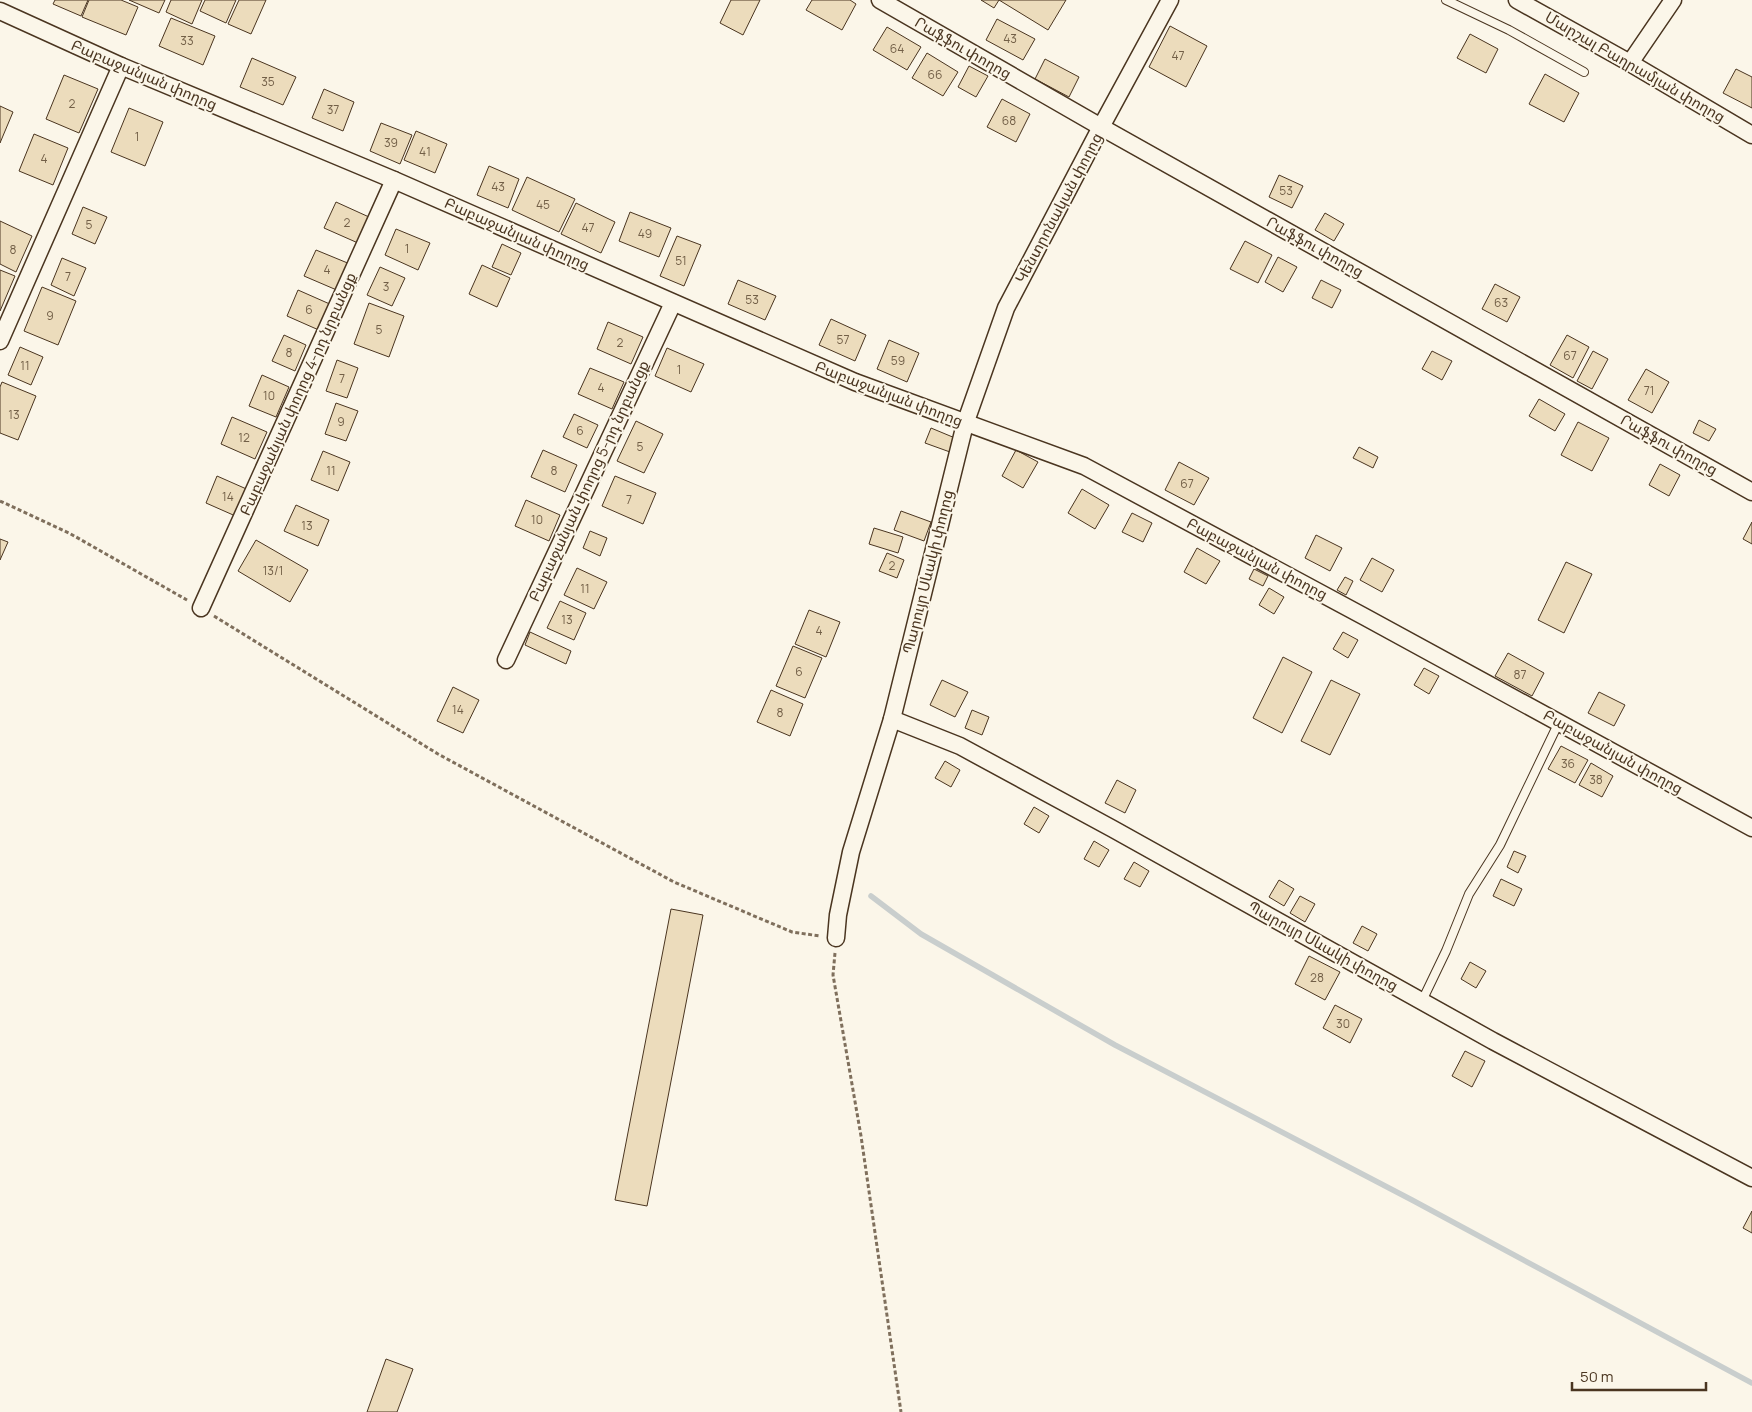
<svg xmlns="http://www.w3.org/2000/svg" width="1752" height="1412" font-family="Manrope,'Noto Sans Armenian',sans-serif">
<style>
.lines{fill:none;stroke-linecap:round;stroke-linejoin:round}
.stream{stroke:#c9cecd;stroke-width:5.5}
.building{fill:#ecdcbc;stroke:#4a3520}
.service-casing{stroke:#4a3520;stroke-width:10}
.minor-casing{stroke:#4a3520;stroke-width:19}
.path{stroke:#7f6f5c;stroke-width:3;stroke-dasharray:4 2.5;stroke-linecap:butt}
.service{stroke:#fbf6e9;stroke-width:8}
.minor{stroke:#fbf6e9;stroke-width:16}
.labels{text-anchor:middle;stroke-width:4;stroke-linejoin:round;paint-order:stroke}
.number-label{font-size:12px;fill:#725f47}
.street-label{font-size:15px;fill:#4a3520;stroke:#fbf6e9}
</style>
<rect width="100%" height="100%" fill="#fbf6e9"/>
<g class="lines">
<path class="stream" d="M871,896l50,38 194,111 297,155 340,183"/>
</g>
<g class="building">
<path d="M55,0h33l-7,16 -28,-12z"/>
<path d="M89,0h32l17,7 -12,28 -44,-18z"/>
<path d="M129,0h36l-6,13z"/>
<path d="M171,0h31l-10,24 -26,-12z"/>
<path d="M205,0h31l-10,23 -26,-12z"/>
<path d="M239,0h27l-15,34 -23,-10z"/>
<path d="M731,0h29l-17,35 -23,-12z"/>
<path d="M812,0h38l6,4 -14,26 -36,-20z"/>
<path d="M981,0h18l-5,8z"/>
<path d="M999,0h67l-18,30z"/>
<path d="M171,18l44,18 -12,29 -44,-19z"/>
<path d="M997,19l38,20 -12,21 -37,-20z"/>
<path d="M1170,26l37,20 -21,41 -37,-20z"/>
<path d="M887,27l34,20 -14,23 -34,-20z"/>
<path d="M1470,34l28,15 -12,24 -29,-15z"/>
<path d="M927,53l31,19 -15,24 -31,-18z"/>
<path d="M252,58l44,19 -13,28 -43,-18z"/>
<path d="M1045,59l34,18 -10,20 -34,-18z"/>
<path d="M969,66l19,10 -12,21 -18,-10z"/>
<path d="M1736,69l16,8v31l-29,-15z"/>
<path d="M1545,74l34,19 -15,29 -35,-18z"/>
<path d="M64,75l34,14 -19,44 -33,-14z"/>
<path d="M324,89l30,13 -11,29 -31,-13z"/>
<path d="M1002,99l28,15 -14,28 -29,-15z"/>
<path d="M0,106l13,6 -13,31z"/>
<path d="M129,108l34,14 -18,44 -34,-14z"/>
<path d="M381,123l31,12 -12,29 -30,-13z"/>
<path d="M416,131l31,13 -12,29 -31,-13z"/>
<path d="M34,134l34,14 -15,37 -34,-14z"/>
<path d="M489,166l30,13 -11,29 -31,-13z"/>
<path d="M1279,175l24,11 -11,22 -23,-11z"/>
<path d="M527,177l48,22 -16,33 -47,-22z"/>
<path d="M336,202l33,15 -11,26 -34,-15z"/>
<path d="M576,203l39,19 -14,31 -40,-19z"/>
<path d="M83,207l24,10 -12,27 -23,-10z"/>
<path d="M630,212l41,16 -12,29 -40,-16z"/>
<path d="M1325,213l19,11 -10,17 -19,-11z"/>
<path d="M0,221l32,15 -16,36 -16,-8z"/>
<path d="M396,229l34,14 -12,27 -33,-15z"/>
<path d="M677,236l24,9 -17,41 -24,-10z"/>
<path d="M1245,241l27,14 -14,28 -28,-14z"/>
<path d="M502,244l19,9 -10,22 -19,-8z"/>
<path d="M316,250l34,14 -11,27 -35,-15z"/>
<path d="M1278,257l19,10 -14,25 -18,-10z"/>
<path d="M62,258l24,10 -12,28 -23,-11z"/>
<path d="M482,265l28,13 -13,29 -28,-13z"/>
<path d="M380,267l25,11 -13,28 -25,-11z"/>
<path d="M0,270l15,6 -15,35z"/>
<path d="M738,280l38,16 -11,24 -37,-16z"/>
<path d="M1321,280l20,10 -9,18 -20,-10z"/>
<path d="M1495,284l25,13 -13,25 -25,-13z"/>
<path d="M42,287l34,14 -18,44 -34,-14z"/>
<path d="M298,290l34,15 -11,26 -34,-15z"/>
<path d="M369,303l35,13 -15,41 -35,-13z"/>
<path d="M831,319l35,16 -11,26 -36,-16z"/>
<path d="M608,322l35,15 -12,27 -34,-15z"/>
<path d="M284,335l22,10 -11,26 -23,-10z"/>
<path d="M1567,335l22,12 -16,31 -23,-13z"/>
<path d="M889,340l30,13 -12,29 -30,-13z"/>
<path d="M20,347l23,10 -12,28 -23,-10z"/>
<path d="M667,348l37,16 -13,28 -36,-16z"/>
<path d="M1432,351l20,10 -10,19 -20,-11z"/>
<path d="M1593,351l15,8 -16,30 -15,-8z"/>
<path d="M337,360l21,8 -11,30 -21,-7z"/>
<path d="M590,368l34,14 -12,27 -34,-15z"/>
<path d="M1646,369l23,13 -17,31 -24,-13z"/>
<path d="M262,375l27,12 -13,30 -27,-11z"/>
<path d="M2,382l34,14 -18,44 -18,-7v-46z"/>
<path d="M1539,399l26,15 -10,17 -26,-15z"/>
<path d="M336,403l22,8 -12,30 -21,-7z"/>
<path d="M574,414l24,11 -11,23 -24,-11z"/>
<path d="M232,417l35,15 -12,27 -34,-15z"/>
<path d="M1699,420l17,9 -7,12 -16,-8z"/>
<path d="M636,421l27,13 -19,39 -27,-12z"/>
<path d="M1578,422l31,16 -17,33 -31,-16z"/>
<path d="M931,428l24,10 -5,14 -25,-9z"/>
<path d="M1359,447l19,10 -5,11 -20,-10z"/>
<path d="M543,450l34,15 -12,27 -34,-15z"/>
<path d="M1016,450l22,12 -15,26 -21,-12z"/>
<path d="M323,451l27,11 -12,29 -27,-11z"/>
<path d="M1179,462l30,16 -15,27 -29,-15z"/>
<path d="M1660,464l20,11 -11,21 -20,-11z"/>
<path d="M217,476l34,15 -11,27 -34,-15z"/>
<path d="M615,476l41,17 -13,31 -41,-18z"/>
<path d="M1082,489l27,16 -14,24 -27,-16z"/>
<path d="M526,500l34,15 -11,26 -34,-15z"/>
<path d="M296,505l33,15 -11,26 -34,-15z"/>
<path d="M901,511l30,11 -7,19 -30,-11z"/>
<path d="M1132,513l20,10 -9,19 -21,-10z"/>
<path d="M1752,522v22l-9,-5z"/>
<path d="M874,528l29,9 -5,16 -29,-9z"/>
<path d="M590,531l17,7 -7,18 -17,-8z"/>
<path d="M1316,535l26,13 -12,23 -25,-13z"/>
<path d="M0,539l8,3 -8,18z"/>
<path d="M256,540l52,30 -18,32 -52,-31z"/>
<path d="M1197,548l23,13 -14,23 -22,-12z"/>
<path d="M887,553l17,7 -7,18 -18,-7z"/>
<path d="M1372,558l22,12 -12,22 -22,-12z"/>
<path d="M1566,562l26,12 -28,59 -26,-13z"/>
<path d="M577,568l30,14 -13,27 -30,-14z"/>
<path d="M1254,569l14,7 -5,10 -14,-7z"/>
<path d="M1345,577l8,4 -7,14 -9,-5z"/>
<path d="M1269,588l15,9 -10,17 -15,-9z"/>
<path d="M560,601l26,12 -12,27 -27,-12z"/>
<path d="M809,610l31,12 -14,35 -31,-13z"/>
<path d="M530,632l41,19 -5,13 -41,-19z"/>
<path d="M1343,632l15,8 -10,18 -15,-9z"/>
<path d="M793,646l29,12 -17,40 -29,-12z"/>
<path d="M1508,653l36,20 -12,23 -37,-20z"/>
<path d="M1283,657l29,15 -30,61 -29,-15z"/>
<path d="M1424,668l15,8 -10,18 -15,-9z"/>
<path d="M942,680l26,12 -13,25 -25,-12z"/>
<path d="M1331,680l29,14 -30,61 -29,-14z"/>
<path d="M453,687l26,13 -16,33 -26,-12z"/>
<path d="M771,690l32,14 -13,32 -33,-14z"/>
<path d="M1599,692l26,13 -11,21 -26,-13z"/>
<path d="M972,710l17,7 -7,18 -17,-7z"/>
<path d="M1561,746l27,14 -13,23 -27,-14z"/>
<path d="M945,761l15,9 -9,17 -16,-9z"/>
<path d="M1591,763l22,13 -11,21 -23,-12z"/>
<path d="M1117,780l19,10 -11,23 -20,-10z"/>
<path d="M1034,807l15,9 -10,17 -15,-9z"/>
<path d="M1094,841l15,9 -10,17 -15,-8z"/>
<path d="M1514,851l12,5 -8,17 -11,-6z"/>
<path d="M1134,862l15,9 -9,16 -16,-8z"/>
<path d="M1501,879l21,10 -8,17 -21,-10z"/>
<path d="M1279,880l15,9 -10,17 -15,-9z"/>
<path d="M1300,896l15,8 -10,18 -15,-9z"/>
<path d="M671,909l32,6 -56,291 -32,-6z"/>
<path d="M1362,926l15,8 -9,17 -15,-8z"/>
<path d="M1309,956l31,16 -15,28 -30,-16z"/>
<path d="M1470,962l16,9 -10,17 -15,-9z"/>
<path d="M1335,1005l27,14 -12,24 -27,-15z"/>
<path d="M1465,1051l20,10 -13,26 -20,-11z"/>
<path d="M1752,1211v22l-9,-5z"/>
<path d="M386,1359l27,10 -16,43h-30z"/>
</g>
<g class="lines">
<g class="service-casing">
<g id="service">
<path d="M1446,0l63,30 75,42"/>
<path d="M1422,1001l24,-50 23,-57 31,-49 59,-123"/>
</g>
</g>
<g class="minor-casing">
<g id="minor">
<path d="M880,0l221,127 651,365"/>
<path d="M1517,0l113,63 122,72"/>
<path d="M0,11l121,55 273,114 461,202 229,84 281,151 387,211"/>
<path d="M1630,63l43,-63"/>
<path d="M0,341l121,-275"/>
<path d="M201,608l193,-428"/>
<path d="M506,660l167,-357"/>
<path d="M892,719l68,27 153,83 380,212 259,137"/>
<path d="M836,938l2,-23 13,-63 41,-133 73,-295 41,-116 95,-181 69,-127"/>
</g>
</g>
<g class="path">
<path d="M0,501l69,32 118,67"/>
<path d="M214,616l224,138 236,128 118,50 28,4"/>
<path d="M835,953l-2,22 28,161 40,276"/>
</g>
<use href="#service" class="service"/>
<use href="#minor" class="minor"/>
</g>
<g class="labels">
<g class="number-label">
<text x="1010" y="43">43</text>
<text x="187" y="45">33</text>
<text x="897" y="53">64</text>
<text x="1178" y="60">47</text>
<text x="935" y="79">66</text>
<text x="268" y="86">35</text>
<text x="72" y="108">2</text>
<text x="333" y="114">37</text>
<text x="1009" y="125">68</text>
<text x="137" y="141">1</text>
<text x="391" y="147">39</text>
<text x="425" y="156">41</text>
<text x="44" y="163">4</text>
<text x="498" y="191">43</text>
<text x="1286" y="195">53</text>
<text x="543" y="209">45</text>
<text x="347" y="227">2</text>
<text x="89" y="229">5</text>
<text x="588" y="232">47</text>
<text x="645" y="238">49</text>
<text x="407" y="253">1</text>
<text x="13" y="254">8</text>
<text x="681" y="265">51</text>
<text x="327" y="274">4</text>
<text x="68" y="281">7</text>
<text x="386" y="291">3</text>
<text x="752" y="304">53</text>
<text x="1501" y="307">63</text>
<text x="309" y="314">6</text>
<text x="50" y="320">9</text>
<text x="379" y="334">5</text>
<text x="843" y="344">57</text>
<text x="620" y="347">2</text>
<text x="289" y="357">8</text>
<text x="1570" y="360">67</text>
<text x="898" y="365">59</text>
<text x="25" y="370">11</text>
<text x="679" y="374">1</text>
<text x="342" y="383">7</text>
<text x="601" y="392">4</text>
<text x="1649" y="395">71</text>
<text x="269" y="400">10</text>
<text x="14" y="419">13</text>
<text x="341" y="426">9</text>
<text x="580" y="435">6</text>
<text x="244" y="442">12</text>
<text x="640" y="451">5</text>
<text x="331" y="475">11</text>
<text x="554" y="475">8</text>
<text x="1187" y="488">67</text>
<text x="228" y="501">14</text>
<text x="629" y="504">7</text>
<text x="537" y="524">10</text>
<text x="307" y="530">13</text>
<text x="892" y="570">2</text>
<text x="273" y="575">13/1</text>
<text x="585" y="593">11</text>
<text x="567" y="624">13</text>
<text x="819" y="635">4</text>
<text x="799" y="676">6</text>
<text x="1520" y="679">87</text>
<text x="458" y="714">14</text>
<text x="780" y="717">8</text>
<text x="1568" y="768">36</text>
<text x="1596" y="784">38</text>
<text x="1317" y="982">28</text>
<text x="1343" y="1028">30</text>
</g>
<g class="street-label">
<text transform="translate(963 48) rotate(30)" y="5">Րաֆֆու փողոց</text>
<text transform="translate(1635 67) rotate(30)" y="5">Մարշալ Բաղրամյան փողոց</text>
<text transform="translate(144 75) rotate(23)" y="5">Բաբաջանյան փողոց</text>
<text transform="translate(1059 208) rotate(-62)" y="5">Կենտրոնական փողոց</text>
<text transform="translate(517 234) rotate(24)" y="5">Բաբաջանյան փողոց</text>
<text transform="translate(1315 247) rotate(29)" y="5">Րաֆֆու փողոց</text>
<text transform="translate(298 394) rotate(-66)" y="5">Բաբաջանյան փողոց 4-րդ նրբանցք</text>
<text transform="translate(889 394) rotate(21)" y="5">Բաբաջանյան փողոց</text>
<text transform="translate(1669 445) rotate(29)" y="5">Րաֆֆու փողոց</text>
<text transform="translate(589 481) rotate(-65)" y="5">Բաբաջանյան փողոց 5-րդ նրբանցք</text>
<text transform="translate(1257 559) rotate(28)" y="5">Բաբաջանյան փողոց</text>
<text transform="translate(928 572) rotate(-76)" y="5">Պարույր Սևակի փողոց</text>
<text transform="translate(1613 752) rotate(29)" y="5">Բաբաջանյան փողոց</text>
<text transform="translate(1323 946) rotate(29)" y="5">Պարույր Սևակի փողոց</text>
</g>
</g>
<path d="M1572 1382v8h134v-8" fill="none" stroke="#4a3520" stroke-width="2.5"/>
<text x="1580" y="1382" font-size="15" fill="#4a3520" stroke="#fbf6e9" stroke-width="4" paint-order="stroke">50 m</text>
</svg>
